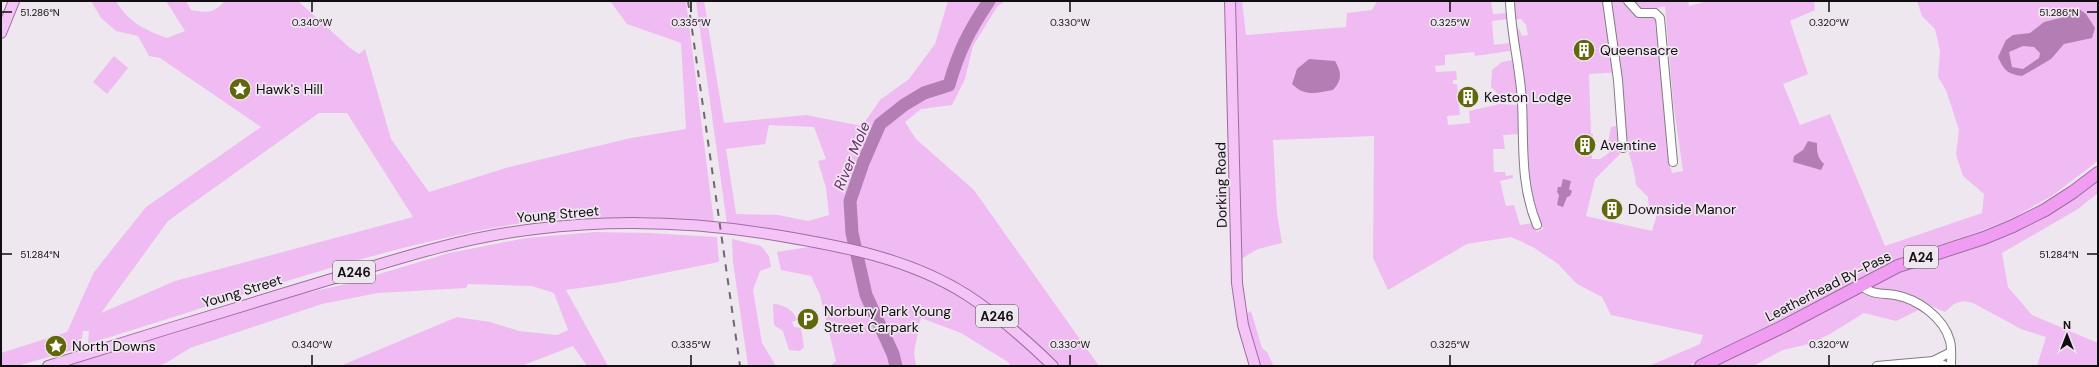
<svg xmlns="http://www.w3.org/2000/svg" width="2099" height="367" font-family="'DM Sans',sans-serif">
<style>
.green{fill:#f0bbf2;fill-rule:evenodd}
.water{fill:#b27eb4;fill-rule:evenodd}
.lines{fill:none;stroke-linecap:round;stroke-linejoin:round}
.river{stroke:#b27eb4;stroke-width:13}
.minor-casing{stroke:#827b82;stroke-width:10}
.major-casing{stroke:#a16aa3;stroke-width:12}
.highway-casing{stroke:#a16aa3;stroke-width:14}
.minor{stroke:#fff;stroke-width:8}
.major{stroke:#f5c4f7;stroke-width:10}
.highway{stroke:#ef9cf2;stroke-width:12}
.rail{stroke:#6e696e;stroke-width:2;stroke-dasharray:7 7;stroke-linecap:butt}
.ticks{fill:none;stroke:#110e11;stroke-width:1.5}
.labels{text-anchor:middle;stroke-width:3.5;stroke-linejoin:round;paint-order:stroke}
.shield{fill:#efe7ef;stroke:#544f54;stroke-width:1}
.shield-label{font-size:13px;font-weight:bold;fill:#110e11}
.poi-label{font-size:14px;fill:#110e11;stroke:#efe7ef;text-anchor:start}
.street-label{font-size:14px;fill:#110e11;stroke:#efe7ef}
.water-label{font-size:15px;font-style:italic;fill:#6c2c6f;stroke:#efe7ef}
.ticks-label{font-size:10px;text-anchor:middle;fill:#110e11;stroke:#efe7ef;stroke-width:3.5;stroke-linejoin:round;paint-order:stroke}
</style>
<rect width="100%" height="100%" fill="#efe7ef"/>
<g class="green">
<path d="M91,1h25c12,21 29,29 51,37l18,-7 -19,-30h20l5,9c16,3 22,4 34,-9h73l52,47 9,6 6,-5 26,90 38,53 80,-25 122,-29 55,-9 -5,-86 -54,-19 -17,-23h76l28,221 -73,-5 -52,1 -8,-7 -11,1 -6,5c-164,20 -319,79 -476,127l1,-13h-6l-3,17 -63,18h-16v-13l66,-21 27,-60 52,-65 115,-80 -101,-69 -11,-2 -11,-20 -22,-5 -15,-13zM319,113h28l66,104 -238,64 -74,32 67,-92z"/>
<path d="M696,1h8l20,122 82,-8 56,11 18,-26 29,-21 26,-35 13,-43h57l-8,6 -24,39 -8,33 -13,26 -31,4 -16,13 11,17 58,51 125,176h-88l-3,-4 -47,-29 -40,-15 -7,34 2,14h-86l6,-5 -16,-66 -9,-19 -30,-6 -4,-18 32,-5 -7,-12 -46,-9 -29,-2zM769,125l45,2 12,32 -8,2 8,27 3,27 -21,6 -30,-6 -42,-1 -10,-65 39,-5z"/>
<path d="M1234,1h8l4,34 100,-8 1,-14 25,-3 5,-9h114l2,13 14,-1v6l-15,2 2,24 15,-2 1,8 -35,5 -1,-4 -29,3v10l-10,1 1,6 20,-1 1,9h-4v4h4l3,31 -13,1 1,9 22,-2 -1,-12 31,-7 18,1 1,29 -16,1 2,14h-12l1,23h11l1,4 7,-1v3l-13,3 6,25 8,-1 6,20 13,-2 4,9 6,-3 -13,-37 -15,-164 4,1 3,7 6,-1 -2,-10 -5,-6h-7v-18h174l1,5 19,-5h106l1,9 -25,11 18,53 -25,10 17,41 30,-11 55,132 97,-33 2,-19 -21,-18 -7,-22 3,-24 -13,-40 -8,-13 2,-26 -5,-22 -13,-13 -5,-15h181v160l-45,34 -40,23 -35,14 -85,28 -49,27 -156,79h-39l51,-22 3,-9 -92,-20 -9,-18 -25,-13 -19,-20 -25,-17 -22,-10 -44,7 -79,46 -15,-32 1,-122 -101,4 4,73 5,30 -24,6 -17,10zM1665,6l8,95 10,70 -11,2 -3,-12 -11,-130 -3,-3 3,-20zM1621,72c4,22 1,44 4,65 3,16 10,32 11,48l12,12 1,15 8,2 -5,17 -66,-15 9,-37 25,-25 -4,-28 -5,1 -3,16 1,10 -9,6h-8l-1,-19 2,-1v-5h-2l-2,-60z"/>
<path d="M114,56l14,12 -21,26 -14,-12z"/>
<path d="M1512,60l6,38 -18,-2 -9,-9 1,-17 10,-8z"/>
<path d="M2098,181v12l-20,16 -76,44 6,34 24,28 66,28v23h-61l9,-29 -25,-8 -48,-26 -10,-2 -9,3 -9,8 -16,-7 -33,16 -32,-8 -34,21 -21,10 -26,6 -30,16h-41l198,-101 126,-44 38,-22z"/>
<path d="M595,232l55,1 67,4 2,25 -105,21 -48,7 42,76h-21l-14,-20 -52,20h-181l117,-49 33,5 29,9 38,4 11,-5 -14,-37 -22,-7 -64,-2 -2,4 -88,5 -56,11 -132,44 -24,15 -9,3h-91l226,-70 54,-12 103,-31 77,-15z"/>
<path d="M732,239l29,7 8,10 2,11 -11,4 -7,19 9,53 14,23h-28l-15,-104z"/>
<path d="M773,304c10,0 22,7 24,16l-5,2 2,5 7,1 3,19 -4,4 -11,-1 -6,-19 -9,-6z"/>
<path d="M1251,311l11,37 5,4 6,13 5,1h-19l-14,-52z"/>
</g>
<g class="water">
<path d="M2079,9l7,5 9,14 -3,10 -28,6 -13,15 -29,17c-15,-2 -18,-6 -24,-19l8,-17 7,-5 17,-2 14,-11 20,-5zM2023,46l11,1 6,6 -1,5 -16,11 -11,-2 -3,-15z"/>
<path d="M1309,59l26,2c7,12 7,19 -2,29 -17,3 -28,7 -41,-6l5,-15z"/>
<path d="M1808,141l9,2c0,9 0,14 7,21l-3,6 -28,-8 1,-6 9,-6z"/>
<path d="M1563,179l8,2 -2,8 3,2 -2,5 -3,1 -4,10 -6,-2 2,-10 -2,-3 1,-5h3z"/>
</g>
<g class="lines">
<path class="river" d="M896,366l-3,-12 -27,-59 -14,-62 -2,-32 13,-38 17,-39 24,-19 20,-12 25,-8c10,-35 20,-54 40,-84"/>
<g class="minor-casing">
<g id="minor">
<path d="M1510,1c1,34 10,66 12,100 2,43 -2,83 15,124"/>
<path d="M1607,1l11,79 5,68"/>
<path d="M1628,1l11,12h16l5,5 13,144"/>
<path d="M1861,285c9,10 22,8 34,10 23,4 49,23 55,46 2,8 1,17 1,25"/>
<path d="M1877,366l56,-5"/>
<path d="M1946,366l-13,-5 18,-9"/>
</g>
</g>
<g class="major-casing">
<g id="major">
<path d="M1230,1l7,282 6,42 12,41"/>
<path d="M1,33l13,-32"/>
<path d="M48,366c93,-29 187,-58 280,-86 69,-21 136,-43 207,-51 80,-10 161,-7 240,6 66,11 134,23 192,60 31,20 59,45 86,71"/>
</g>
</g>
<g class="highway-casing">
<path id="highway" d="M1701,366l83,-40 114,-60 86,-28 29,-12 32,-16 28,-18 25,-19"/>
</g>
<use href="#minor" class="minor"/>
<use href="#major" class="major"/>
<use href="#highway" class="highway"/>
<path class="rail" d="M688,1l52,365"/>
</g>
<path class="ticks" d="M312,2v10M691,2v10M1070,2v10M1450,2v10M1829,2v10M2,12h10M2087,12h10M2,254h10M2087,254h10M312,355v10M691,355v10M1070,355v10M1450,355v10M1829,355v10"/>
<defs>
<g id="building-disc" transform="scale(1.15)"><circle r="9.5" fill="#60680b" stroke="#efe7ef"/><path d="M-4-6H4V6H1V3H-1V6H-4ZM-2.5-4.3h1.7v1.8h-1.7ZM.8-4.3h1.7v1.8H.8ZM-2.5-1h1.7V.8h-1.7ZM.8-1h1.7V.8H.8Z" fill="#fff"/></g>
<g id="sight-disc" transform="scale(1.15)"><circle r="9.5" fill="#60680b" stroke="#efe7ef"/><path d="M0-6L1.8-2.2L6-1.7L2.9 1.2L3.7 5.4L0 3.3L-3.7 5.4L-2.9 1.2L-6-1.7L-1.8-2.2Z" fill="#fff"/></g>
<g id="parking-disc" transform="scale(1.15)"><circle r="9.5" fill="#60680b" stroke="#efe7ef"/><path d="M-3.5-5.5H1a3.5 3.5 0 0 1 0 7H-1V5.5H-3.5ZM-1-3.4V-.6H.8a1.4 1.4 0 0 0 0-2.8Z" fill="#fff"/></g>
</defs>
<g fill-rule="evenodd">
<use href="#building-disc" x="1584" y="50"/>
<use href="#sight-disc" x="240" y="89"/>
<use href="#building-disc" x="1468" y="97"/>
<use href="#building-disc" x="1585" y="145"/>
<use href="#building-disc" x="1612" y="209"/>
<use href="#parking-disc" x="808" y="319"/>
<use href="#sight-disc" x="56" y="346"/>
</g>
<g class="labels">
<g class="shield">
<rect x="1904" y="246" width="34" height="22" rx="3"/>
<rect x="333" y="261" width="42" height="22" rx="3"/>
<rect x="976" y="305" width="42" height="22" rx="3"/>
</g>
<g class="shield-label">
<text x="1921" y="262">A24</text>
<text x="354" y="277">A246</text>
<text x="997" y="321">A246</text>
</g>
<g class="poi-label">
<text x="1600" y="55">Queensacre</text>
<text x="256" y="94">Hawk's Hill</text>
<text x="1484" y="102">Keston Lodge</text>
<text x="1600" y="150">Aventine</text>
<text x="1628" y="214">Downside Manor</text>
<text x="824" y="316">Norbury Park Young<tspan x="824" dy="16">Street Carpark</tspan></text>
<text x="72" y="351">North Downs</text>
</g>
<g class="street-label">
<text transform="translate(1221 185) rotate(-91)" y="5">Dorking Road</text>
<text transform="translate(558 214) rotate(-5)" y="5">Young Street</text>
<text transform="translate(1828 286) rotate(-27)" y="5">Leatherhead By-Pass</text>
<text transform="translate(242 291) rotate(-17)" y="5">Young Street</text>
</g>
<g class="water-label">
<text transform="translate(852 156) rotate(-68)" y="5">River Mole</text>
</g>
</g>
<g class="ticks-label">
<text x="40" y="16">51.286°N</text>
<text x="2059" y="16">51.286°N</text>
<text x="312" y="26">0.340°W</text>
<text x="691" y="26">0.335°W</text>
<text x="1070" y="26">0.330°W</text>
<text x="1450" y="26">0.325°W</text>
<text x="1829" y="26">0.320°W</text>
<text x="40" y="258">51.284°N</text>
<text x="2059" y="258">51.284°N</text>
<text x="312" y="348">0.340°W</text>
<text x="691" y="348">0.335°W</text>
<text x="1070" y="348">0.330°W</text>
<text x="1450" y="348">0.325°W</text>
<text x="1829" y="348">0.320°W</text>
</g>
<rect width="2099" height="367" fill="none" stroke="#110e11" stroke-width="4"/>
<g transform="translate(2067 335)" stroke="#efe7ef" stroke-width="3" paint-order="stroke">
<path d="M0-3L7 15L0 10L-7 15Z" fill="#110e11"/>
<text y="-6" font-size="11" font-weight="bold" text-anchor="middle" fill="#110e11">N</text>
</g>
</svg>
